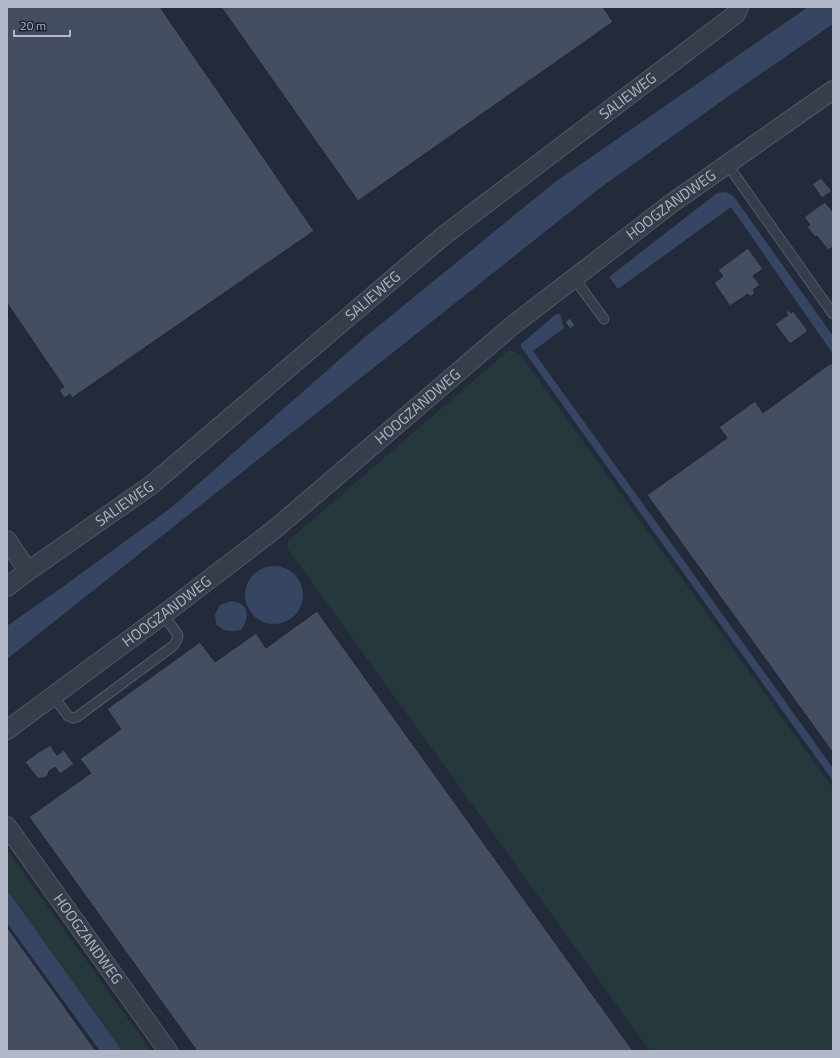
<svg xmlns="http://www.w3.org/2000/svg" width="840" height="1058" font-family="'Titillium Web',sans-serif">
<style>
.green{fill:#25383c}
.water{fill:#364662}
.building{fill:#444e60;stroke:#1e2532}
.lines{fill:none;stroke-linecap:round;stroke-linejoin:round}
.lane-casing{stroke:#525866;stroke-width:11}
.street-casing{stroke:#525866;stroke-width:20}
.lane{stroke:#363d4b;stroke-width:9}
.street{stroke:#363d4b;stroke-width:18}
.labels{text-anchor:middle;stroke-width:3;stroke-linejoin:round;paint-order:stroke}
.street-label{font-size:15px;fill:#b2b8c7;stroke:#1c2330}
</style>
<rect width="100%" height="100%" fill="#232b3b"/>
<g class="green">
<path d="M509,350l11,4 313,434v263h-183l-362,-502v-8z"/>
<path d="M7,850l144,201h-29l-115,-161z"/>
</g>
<g class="water">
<path d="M808,7h25v17l-100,69 -133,95 -593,471v-33l57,-40 108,-79 193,-170 190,-155z"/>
<path d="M724,192l5,1 5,4 99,139v18l-102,-147 -113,82 -9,-12 108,-84z"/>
<path d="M560,314l4,14 -31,23 300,417v13l-312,-434v-3l34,-29z"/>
<circle cx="274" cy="595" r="29"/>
<path d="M232,601c2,1 7,1 9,3 10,6 5,19 0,26 -11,2 -17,2 -25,-6l-1,-9 5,-10z"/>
<path d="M7,890l115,161h-22l-93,-128z"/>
</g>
<g class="building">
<path d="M7,7h153l154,224 -242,167 -2,-4 -6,4 -5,-8 5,-3 -57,-84z"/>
<path d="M221,7h382l10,15 -255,179z"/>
<path d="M821,178l11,13 -10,7 -10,-14z"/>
<path d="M825,202l8,10v35l-5,3 -11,-14 -2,1 -8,-10 3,-2 -6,-8z"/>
<path d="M748,248l15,21 -10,7 7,9 -7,5 2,3 -5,4 -2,-3 -18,12 -16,-23 9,-7 -5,-6z"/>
<path d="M789,310l2,3 2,-2 15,20 -18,13 -15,-20 13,-9 -2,-3z"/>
<path d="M570,318l5,7 -5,4 -5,-7z"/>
<path d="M831,363l2,3v387l-186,-258 80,-57 -8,-11 36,-26 8,12z"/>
<path d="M317,611l262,365 54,75h-436l-168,-234 62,-44 -11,-14 41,-30 -14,-20 93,-67 15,20 41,-29 10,15z"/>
<path d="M50,745l7,10 7,-5 10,14 -14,10 -5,-7 -6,4 -1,4 -2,2 -3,1h-3l-2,1 -13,-17 15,-11h1z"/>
<path d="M7,927l89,124h-89z"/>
</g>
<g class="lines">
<g class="lane-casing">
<g id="lane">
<path d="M727,164l106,150"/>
<path d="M574,278l30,41"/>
<path d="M53,696l15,20 5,2 4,-1 96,-71 4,-6 1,-5 -15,-21"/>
</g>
</g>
<g class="street-casing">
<g id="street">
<path d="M7,540l21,31"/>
<path id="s1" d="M7,587l21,-16 122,-85 292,-249 294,-223 3,-7"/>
<path id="s2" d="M7,730l161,-119 107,-82 238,-204 159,-122 161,-113"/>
<path id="s3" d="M7,826l161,225"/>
</g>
</g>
<use href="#lane" class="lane"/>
<use href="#street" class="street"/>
</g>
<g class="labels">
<g class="street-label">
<text dy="5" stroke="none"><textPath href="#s1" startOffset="792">SALIEWEG</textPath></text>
<text dy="5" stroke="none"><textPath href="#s2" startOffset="847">HOOGZANDWEG</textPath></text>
<text dy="5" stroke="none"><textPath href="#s1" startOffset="468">SALIEWEG</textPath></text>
<text dy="5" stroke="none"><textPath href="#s2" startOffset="523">HOOGZANDWEG</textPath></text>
<text dy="5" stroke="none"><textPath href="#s1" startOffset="144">SALIEWEG</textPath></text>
<text dy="5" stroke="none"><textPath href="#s2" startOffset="199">HOOGZANDWEG</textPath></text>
<text dy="5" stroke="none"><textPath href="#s3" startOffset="139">HOOGZANDWEG</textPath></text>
</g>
</g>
<rect width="840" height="1058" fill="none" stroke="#b2b8c7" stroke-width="16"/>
<path d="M14 30v6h56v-6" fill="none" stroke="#b2b8c7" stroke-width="2"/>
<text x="20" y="30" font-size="12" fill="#b2b8c7" stroke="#1c2330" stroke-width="3" paint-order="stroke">20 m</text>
</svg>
